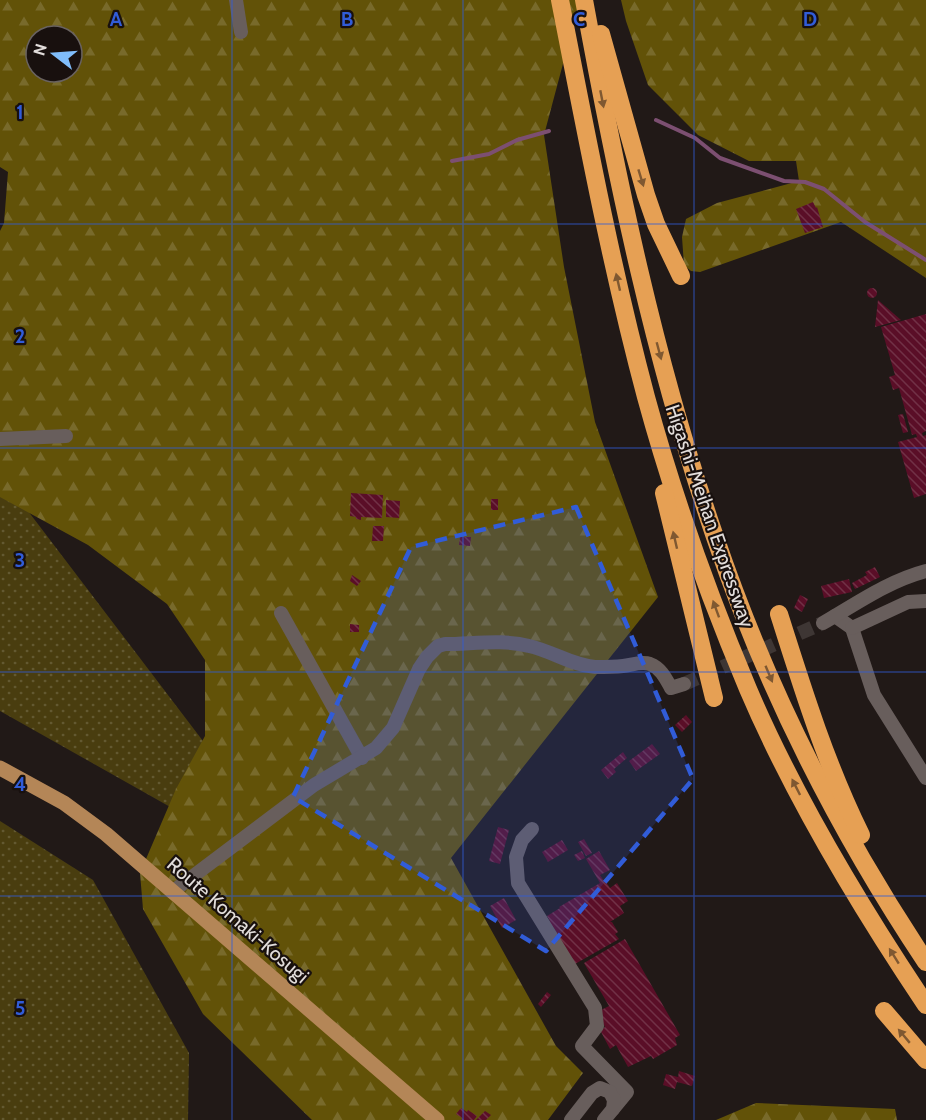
<svg xmlns="http://www.w3.org/2000/svg" width="926" height="1120" font-family="Cabin,sans-serif">
<style>
.grass{fill:url(#grass-dots)}
.forest{fill:url(#forest-firs);fill-rule:evenodd}
.lines{fill:none;stroke-linecap:round;stroke-linejoin:round}
.stream{stroke:#7c4f71;stroke-width:4}
.building{fill:url(#building-back-hatch)}
.minor-tunnel{stroke:#3e3634;stroke-width:14;stroke-dasharray:14 7;stroke-linecap:butt}
.minor{stroke:#685e5c;stroke-width:14}
.major{stroke:#b48657;stroke-width:15}
.highway{stroke:#e6a054;stroke-width:18}
.oneway{fill:#7f5831}
.marked{fill:#315cd8;fill-opacity:0.2;stroke:#315cd8;stroke-width:4.5;stroke-dasharray:12 8;stroke-linejoin:round}
.grid{fill:none;stroke:#315cd8;stroke-width:1.5;stroke-opacity:0.55}
.labels{text-anchor:middle;stroke-width:4.5;stroke-linejoin:round;paint-order:stroke}
.street-label{font-size:20px;fill:#e2dddb;stroke:#18100e}
.grid-label{font-size:20px;text-anchor:middle;font-weight:bold;fill:#315cd8;stroke:#18100e;stroke-width:4.5;stroke-linejoin:round;paint-order:stroke}
</style>
<defs>
<pattern id="grass-dots" width="8" height="8" patternUnits="userSpaceOnUse" patternTransform="scale(1.5)"><rect width="8" height="8" fill="#493d0f"/><path d="M2 2h.1M6 6h.1" fill="none" stroke="#635931" stroke-width="1.8" stroke-linecap="round"/></pattern>
<pattern id="forest-firs" width="22" height="20" patternUnits="userSpaceOnUse" patternTransform="scale(1.5)"><rect width="22" height="20" fill="#625208"/><path d="M5 1l3.5 6h-7zM16 11l3.5 6h-7z" fill="#786a2b"/></pattern>
<pattern id="building-back-hatch" width="6" height="6" patternUnits="userSpaceOnUse" patternTransform="scale(1.5)"><rect width="6" height="6" fill="#5a0e27"/><path d="M-1 5l2 2M0 0l6 6M5-1l2 2" fill="none" stroke="#713146"/></pattern>
</defs>
<rect width="100%" height="100%" fill="#211917"/>
<g class="grass">
<path d="M0,452l9,34 213,280 -34,51 -188,-106z"/>
<path d="M0,821l93,59 96,173 -1,67h-188z"/>
</g>
<g class="forest">
<path d="M0,0h580l-36,135 20,132 31,155 63,175 -207,261 105,188 27,27 -35,47h-236l-109,-106 -60,-105 -3,-36 36,-84 29,-53v-76l-38,-56 -79,-59 -88,-48v-266l4,-8 4,-51 -8,-5zM36,36h36v36h-36z"/>
<path d="M621,0h305v278l-85,-56 -141,50 -9,-1 -7,-6 -2,-28 4,-18 31,-16 82,-22 -3,-20h-47l-51,-26 -50,-50 -22,-64z"/>
<path d="M756,1103l139,6 2,11h-181z"/>
</g>
<g class="lines">
<g class="stream">
<path d="M656,120l39,18 25,20 64,23 21,1 19,7 41,33 61,38"/>
<path d="M452,161l37,-7 28,-14 32,-9"/>
</g>
</g>
<g class="building">
<path d="M813,202l3,6 1,-1 6,20 -18,6 -9,-24z"/>
<circle cx="872" cy="293" r="5"/>
<path d="M878,300l23,20 -26,7z"/>
<path d="M926,314v117l-4,2 1,3 3,-1v59l-12,4 -16,-56 19,-5 -1,-3 -4,1 -13,-47 -6,2 -4,-13 6,-2 -14,-48z"/>
<path d="M903,414l5,18 -5,1 -5,-18z"/>
<path d="M351,493l32,2 -1,23 -21,-1v3l-5,-1v-2l-6,-1z"/>
<rect x="491" y="499" width="7" height="11"/>
<path d="M386,500l14,1 -1,17 -13,-1z"/>
<path d="M373,526h11l-1,15h-11z"/>
<path d="M460,537h11l-1,9 -11,-1z"/>
<path d="M875,567l5,10 -25,12 -3,-6 15,-8 -2,-3z"/>
<path d="M352,575l9,6 -4,5 -7,-5z"/>
<path d="M849,579l3,13 -28,6 -3,-12z"/>
<path d="M800,595l8,4 -6,13 -8,-4z"/>
<path d="M350,624l9,1v7h-9z"/>
<path d="M686,715l6,7 -10,10 -7,-7z"/>
<path d="M652,744l8,10 -24,17 -7,-10z"/>
<path d="M623,752l4,6 -13,11 2,3 -8,7 -7,-9z"/>
<path d="M498,827l11,3 -9,34 -11,-3z"/>
<path d="M584,839l8,14 -6,3 -8,-14z"/>
<path d="M562,840l6,10 -20,12 -6,-10z"/>
<path d="M582,851l3,7 -7,3 -4,-6z"/>
<path d="M599,851l11,19 -10,5 4,6 1,-1 5,8 7,-5 11,18 -8,5 4,7 -14,9h2l6,10 -3,2 4,5 -44,25 -22,-26 5,-3 -5,-8 -5,3 -4,-6 6,-3 -3,-5 13,-8 -1,-1 41,-24 -14,-24z"/>
<path d="M504,898l12,22 -14,8 -12,-22z"/>
<path d="M625,939l55,96 -5,3 2,7 -24,14 -2,-3 -23,11 -12,-22 -6,4 -10,-19 5,-3 -8,-15 12,-6 -25,-43z"/>
<path d="M547,992l4,3 -10,12 -3,-3z"/>
<path d="M679,1071l16,5 -3,10 -15,-4 -2,7 -12,-4 3,-11 12,3z"/>
<path d="M461,1108l6,4 1,-2 9,6 -3,4h-13l1,-2 -6,-4z"/>
<path d="M485,1111l6,4 -5,5h-10z"/>
</g>
<g class="lines">
<path class="minor-tunnel" d="M684,684l139,-61"/>
<g class="minor">
<path d="M236,0l5,32"/>
<path d="M0,439l66,-3"/>
<path d="M281,613l81,145"/>
<path d="M835,616l17,12 22,67 52,83"/>
<path d="M823,623c33,-19 65,-42 103,-52"/>
<path d="M852,628l56,-26 18,-1"/>
<path d="M532,829l-10,11 -6,17 2,26 77,125 2,18 -15,20 45,46 -14,17"/>
<path d="M172,892l142,-107 62,-37 17,-20 26,-59 8,-12 11,-11 7,-2c27,0 58,-5 84,2 23,5 42,19 66,21 9,0 19,0 28,-1 9,-1 18,-5 27,-2 11,4 16,15 21,24l13,-4"/>
<path d="M571,1120l21,-27 8,-5 10,4 4,8 -1,9 -9,11"/>
</g>
<path class="major" d="M0,768l64,35 42,31 331,286"/>
<g class="highway">
<path d="M560,0c26,133 51,266 86,397 27,99 62,197 102,292 47,110 111,216 178,316"/>
<path d="M584,0c33,181 71,363 131,537 51,150 123,293 211,425"/>
<path d="M601,34l45,161 10,29 25,52"/>
<path d="M664,493l50,205"/>
<path d="M779,614c24,76 47,150 82,221"/>
<path d="M884,1011l42,49"/>
</g>
</g>
<defs><path id="oneway-solid" d="M-6-.8H1V-3.2L6.5 0L1 3.2V.8H-6Z" transform="scale(1.5)"/></defs>
<g class="oneway">
<use href="#oneway-solid" transform="translate(602 99) rotate(79)"/>
<use href="#oneway-solid" transform="translate(641 178) rotate(73)"/>
<use href="#oneway-solid" transform="translate(618 282) rotate(-103)"/>
<use href="#oneway-solid" transform="translate(659 351) rotate(75)"/>
<use href="#oneway-solid" transform="translate(675 540) rotate(-103)"/>
<use href="#oneway-solid" transform="translate(716 609) rotate(-110)"/>
<use href="#oneway-solid" transform="translate(769 674) rotate(67)"/>
<use href="#oneway-solid" transform="translate(796 787) rotate(-117)"/>
<use href="#oneway-solid" transform="translate(894 956) rotate(-122)"/>
<use href="#oneway-solid" transform="translate(904 1036) rotate(-130)"/>
</g>
<path class="marked" d="M576,507l117,272 -147,172 -253,-154 118,-250z"/>
<path class="grid" d="M232,0v1120M463,0v1120M694,0v1120M0,224h926M0,448h926M0,672h926M0,896h926"/>
<g class="labels">
<g class="street-label">
<text transform="translate(710 516) rotate(71)" y="7">Higashi-Meihan Expressway</text>
<text transform="translate(238 920) rotate(41)" y="7">Route Komaki-Kosugi</text>
</g>
</g>
<g class="grid-label">
<text x="116" y="26">A</text>
<text x="347" y="26">B</text>
<text x="579" y="26">C</text>
<text x="810" y="26">D</text>
<text x="20" y="119">1</text>
<text x="20" y="343">2</text>
<text x="20" y="567">3</text>
<text x="20" y="791">4</text>
<text x="20" y="1015">5</text>
</g>
<g transform="translate(54 54) rotate(287)"><circle r="28" fill="#18100e" stroke="#696260" stroke-width="1.5"/>
<path d="M0-4.5L10 22L0 15L-10 22Z" fill="#80bdfa"/>
<text y="-9" font-size="16" font-weight="bold" text-anchor="middle" fill="#e2dddb">N</text>
</g>
</svg>
